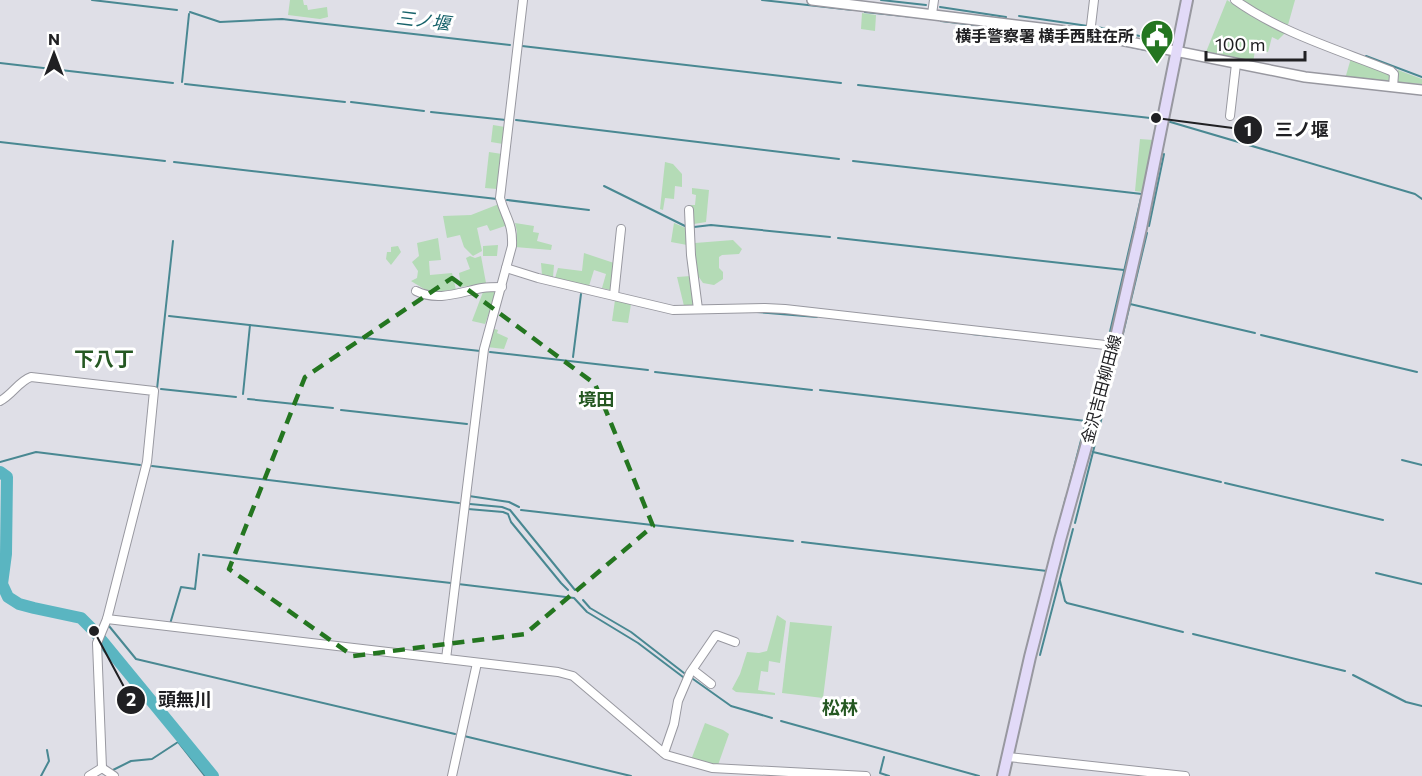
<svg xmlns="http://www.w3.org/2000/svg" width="1422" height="776" font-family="Commissioner,'Noto Sans JP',sans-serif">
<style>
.green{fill:#b4dbb6}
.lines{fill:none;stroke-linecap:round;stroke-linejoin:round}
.stream{stroke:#498892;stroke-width:2}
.river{stroke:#5ab5c1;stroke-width:12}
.minor-casing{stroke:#9898a0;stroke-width:10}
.tertiary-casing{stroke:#9898a0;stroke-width:12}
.secondary-casing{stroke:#9898a0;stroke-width:14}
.minor{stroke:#fff;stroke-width:8}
.tertiary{stroke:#fff;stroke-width:9}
.secondary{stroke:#e2daf8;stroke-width:10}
.marked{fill:none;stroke:#247620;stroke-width:4.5;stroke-dasharray:12 8;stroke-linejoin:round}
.labels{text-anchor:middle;stroke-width:6;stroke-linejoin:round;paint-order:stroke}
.poi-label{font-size:16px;font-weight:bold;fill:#202023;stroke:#fff;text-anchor:end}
.street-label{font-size:16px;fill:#202023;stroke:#fff}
.water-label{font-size:18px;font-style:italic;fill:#16626a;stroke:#fff}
.neighbourhood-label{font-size:18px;font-weight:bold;fill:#255822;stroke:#fff}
.quarter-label{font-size:20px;font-weight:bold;fill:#255822;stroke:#fff}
.leader{fill:none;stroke:#202023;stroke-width:2}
.callout-dot{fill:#202023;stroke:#fff;stroke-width:2}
.mark-label{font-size:18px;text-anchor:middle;font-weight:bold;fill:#fff}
.callout-label{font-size:18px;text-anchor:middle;font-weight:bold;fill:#202023;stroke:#fff;stroke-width:6;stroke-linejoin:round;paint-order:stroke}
</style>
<rect width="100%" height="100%" fill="#dfdfe7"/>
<g class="green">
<path d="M290,0h13l1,5h3l1,5 19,-3 1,10 -8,2 -32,-4z"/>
<path d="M1227,0l27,18 32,14 -8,8 -6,-3 -4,15 -13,-2 -2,13 -47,-11z"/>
<path d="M1243,0h52l-7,25 -33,-14z"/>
<path d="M862,13l14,2 -1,16 -14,-2z"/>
<path d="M1351,58l40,16 -2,8 -44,-3z"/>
<path d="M1398,70l24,9v5l-25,-2z"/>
<path d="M493,125l12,2 -2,17 -12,-2z"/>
<path d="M1140,139l13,1 -11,52 -7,-1z"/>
<path d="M489,152l13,2 -5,35 -12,-1z"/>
<path d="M665,162l8,2 9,10v13l-7,-1 -1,13 -9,-1 -2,12 -3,-1z"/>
<path d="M692,188l17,2 -3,32 -12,2 -3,-19h4l1,-10 -4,-1z"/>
<path d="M499,204l9,21 -18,6 -3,-6 -10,3 5,23 -9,5 -9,-9 -4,-12 -13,3 -4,-22 28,-1z"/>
<path d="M515,223l19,3 -1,6 6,1 -2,8 15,4 -1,5 -36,-3 2,-15z"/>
<path d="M674,223l14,6 -1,16 -16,-3z"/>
<path d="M438,238l3,22 -12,1 1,14 22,-2 4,17 -27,2 -18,-11 6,-3 1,-7 -6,-9 7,-6 -2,-13z"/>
<path d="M733,240l9,9 -3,5 -17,1 -3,2v11l4,4v7l-9,6 -11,-2 -7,-10 -1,-30z"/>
<path d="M498,245l-1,11h-14v-10z"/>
<path d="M398,246l3,6 -10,13 -5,-6 1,-7h4v-5z"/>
<path d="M584,253l30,10 -4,27 -8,-2 4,-14 -12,-4 -5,16 -34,-8 3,-10 24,3z"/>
<path d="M470,256l5,2 6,-2 5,27 -25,4 -2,-14 11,-4 -4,-11z"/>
<path d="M541,263l13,2 -1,12 -11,-2z"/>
<path d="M691,276l5,30h-12l-7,-29z"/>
<path d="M497,291l-12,33 -13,-3 11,-29z"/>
<path d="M615,300l16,4 -3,19 -16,-2z"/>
<path d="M491,328l7,2 -1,3 11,5 -4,11 -17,-2z"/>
<path d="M777,615l9,6 -6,42 -11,-2 -1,11 -7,-1 -3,19 17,3v2l-39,-3 -4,-3 8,-15 7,-22 12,1 8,-2z"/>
<path d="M790,622l42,4 -9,72 -41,-5z"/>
<path d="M705,723l18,7 6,4 -11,31 -27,-5z"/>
</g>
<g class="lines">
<g class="stream">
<path d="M92,0l85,10"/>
<path d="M762,0l91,10"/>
<path d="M881,0l45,5"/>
<path d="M940,7l66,10"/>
<path d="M190,12l30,10 62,-3 228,26"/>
<path d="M865,12l59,6"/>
<path d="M1019,16l69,10"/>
<path d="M941,21l84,10"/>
<path d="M1097,27l52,11"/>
<path d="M1031,31l31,4"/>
<path d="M1109,42l41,9"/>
<path d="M522,46l319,37"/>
<path d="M1366,56l56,21"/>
<path d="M0,63l173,20"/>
<path d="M182,82l7,-68"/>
<path d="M185,84l160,18"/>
<path d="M858,85l301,34"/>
<path d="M351,102l73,9"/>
<path d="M431,112l75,8"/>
<path d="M516,120l323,39"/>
<path d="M1167,121l248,73 7,5"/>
<path d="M0,142l165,19"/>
<path d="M853,161l289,33"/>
<path d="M174,162l323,37"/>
<path d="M604,186l83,41"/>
<path d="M507,200l82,10"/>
<path d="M1149,226l15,-72"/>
<path d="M694,227l17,-2 119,12"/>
<path d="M838,238l286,32"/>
<path d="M1130,304l125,29"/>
<path d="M757,312l60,5"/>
<path d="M169,316l311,35"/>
<path d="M972,334l38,4"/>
<path d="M1261,335l156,37"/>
<path d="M1109,336l32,-138"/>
<path d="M490,352l158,18"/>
<path d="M573,357l8,-63"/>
<path d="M655,372l157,18"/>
<path d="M1113,375l34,-142"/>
<path d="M157,389l16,-148"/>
<path d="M161,389l75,8"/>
<path d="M820,390l266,31"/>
<path d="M243,394l7,-69"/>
<path d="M248,399l85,9"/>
<path d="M341,410l126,14"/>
<path d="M1093,452l128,30"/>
<path d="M1402,460l20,5"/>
<path d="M0,462l36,-10 104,13"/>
<path d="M152,466l307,37"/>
<path d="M1225,483l158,37"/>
<path d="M1069,487l35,-136"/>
<path d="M469,496l40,6 10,5"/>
<path d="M470,504l32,3 8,3 65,80"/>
<path d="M468,509l35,3 5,2 3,8 50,61 7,7"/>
<path d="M521,510l272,31"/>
<path d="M1075,523l36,-142"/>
<path d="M1058,529l8,-32"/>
<path d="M802,542l245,29"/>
<path d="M203,555l248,28"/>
<path d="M1376,573l46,11"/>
<path d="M1060,581l5,20 2,2 116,29"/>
<path d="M458,584l116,14 13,14 51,31 45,34"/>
<path d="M583,600l7,8 41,24 53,41"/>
<path d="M170,624l11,-37 14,2 4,-35"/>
<path d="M109,626l27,33 319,75"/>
<path d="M1193,634l152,37"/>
<path d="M1040,655l33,-126"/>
<path d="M1353,675l53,27 16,4"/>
<path d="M693,679l38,27 41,12"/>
<path d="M781,721l198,55"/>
<path d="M464,736l167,40"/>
<path d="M884,757l-4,16 9,3"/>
<path d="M113,772l-2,-1 20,-10 21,-2 26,-17 27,34"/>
<path d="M41,776l8,-15 -2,-11"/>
</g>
<path class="river" d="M0,472l7,5 -1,77 -4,30 6,13 11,7 15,4 47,10 13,13 119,145"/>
<g class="minor-casing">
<g id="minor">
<path d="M1235,0c46,33 104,50 156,71l3,3 -1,13"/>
<path d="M932,14l2,-14"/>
<path d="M1090,34l4,-34"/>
<path d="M1230,116l6,-52"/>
<path d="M689,210l2,45 7,54"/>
<path d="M506,268l32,10 135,32 92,-2 20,1 329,37"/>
<path d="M416,291c22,11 44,1 66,-3 7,-1 13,-1 20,-1"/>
<path d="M614,295l7,-66"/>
<path d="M0,401c12,-6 19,-20 31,-24l123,14 -7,71 -40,157 -10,24 5,125"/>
<path d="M107,619l451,53 15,4 93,79 46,13 154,8"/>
<path d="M446,659l38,-310 28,-103c1,-23 -6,-27 -12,-48l23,-198"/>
<path d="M693,670l18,14"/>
<path d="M664,753l10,-29 4,-23 12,-28 26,-38 19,7"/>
<path d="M1008,757l177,19"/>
<path d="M102,768l12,8"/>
<path d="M89,776l13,-8"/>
<path d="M452,776l25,-113"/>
</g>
</g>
<g class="tertiary-casing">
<path id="tertiary" d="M812,0l278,34 215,43 117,13"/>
</g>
<g class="secondary-casing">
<path id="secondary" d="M1003,776l27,-119 30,-117 54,-194 27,-118 46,-228"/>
</g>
<use href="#minor" class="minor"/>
<use href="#tertiary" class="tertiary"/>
<use href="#secondary" class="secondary"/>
</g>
<path class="marked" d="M452,278l143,106 58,142 -128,108 -172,22 -124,-87 76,-192z"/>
<defs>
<g id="civic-pin" transform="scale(1.725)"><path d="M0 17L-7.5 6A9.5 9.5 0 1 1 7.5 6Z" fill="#247620" stroke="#fff"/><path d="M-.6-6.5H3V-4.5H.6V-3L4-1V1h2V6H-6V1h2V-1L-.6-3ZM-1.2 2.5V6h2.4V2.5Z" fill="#fff"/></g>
</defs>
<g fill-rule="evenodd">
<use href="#civic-pin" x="1157" y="36"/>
</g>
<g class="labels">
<g class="poi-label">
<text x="1134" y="42">横手警察署 横手西駐在所</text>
</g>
<g class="street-label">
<text transform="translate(1101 389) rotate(-75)" y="6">金沢吉田柳田線</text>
</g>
<g class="water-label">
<text transform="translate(423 21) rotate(7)" y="6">三ノ堰</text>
</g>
<g class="neighbourhood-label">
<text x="596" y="406">境田</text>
<text x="840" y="714">松林</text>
</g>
<g class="quarter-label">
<text x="104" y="366">下八丁</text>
</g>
</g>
<path class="leader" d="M1156 118L1248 130M94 631L131 700"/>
<g class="callout-dot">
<circle cx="1156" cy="118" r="6"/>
<circle cx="94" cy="631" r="6"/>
<circle cx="1248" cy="130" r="15"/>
<circle cx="131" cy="700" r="15"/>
</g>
<g class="mark-label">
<text x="1248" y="136">1</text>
<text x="131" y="706">2</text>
</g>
<g class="callout-label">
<text x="1302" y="136">三ノ堰</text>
<text x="185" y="706">頭無川</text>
</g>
<g transform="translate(54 54)" stroke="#ffffff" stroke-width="4.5" paint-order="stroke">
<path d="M0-4.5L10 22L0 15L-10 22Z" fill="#202023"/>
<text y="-9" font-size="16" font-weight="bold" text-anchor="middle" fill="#202023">N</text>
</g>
<path d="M1206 51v9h99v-9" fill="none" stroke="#202023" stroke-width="3"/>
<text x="1215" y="51" font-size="18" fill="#202023" stroke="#ffffff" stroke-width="4.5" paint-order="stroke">100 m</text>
</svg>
